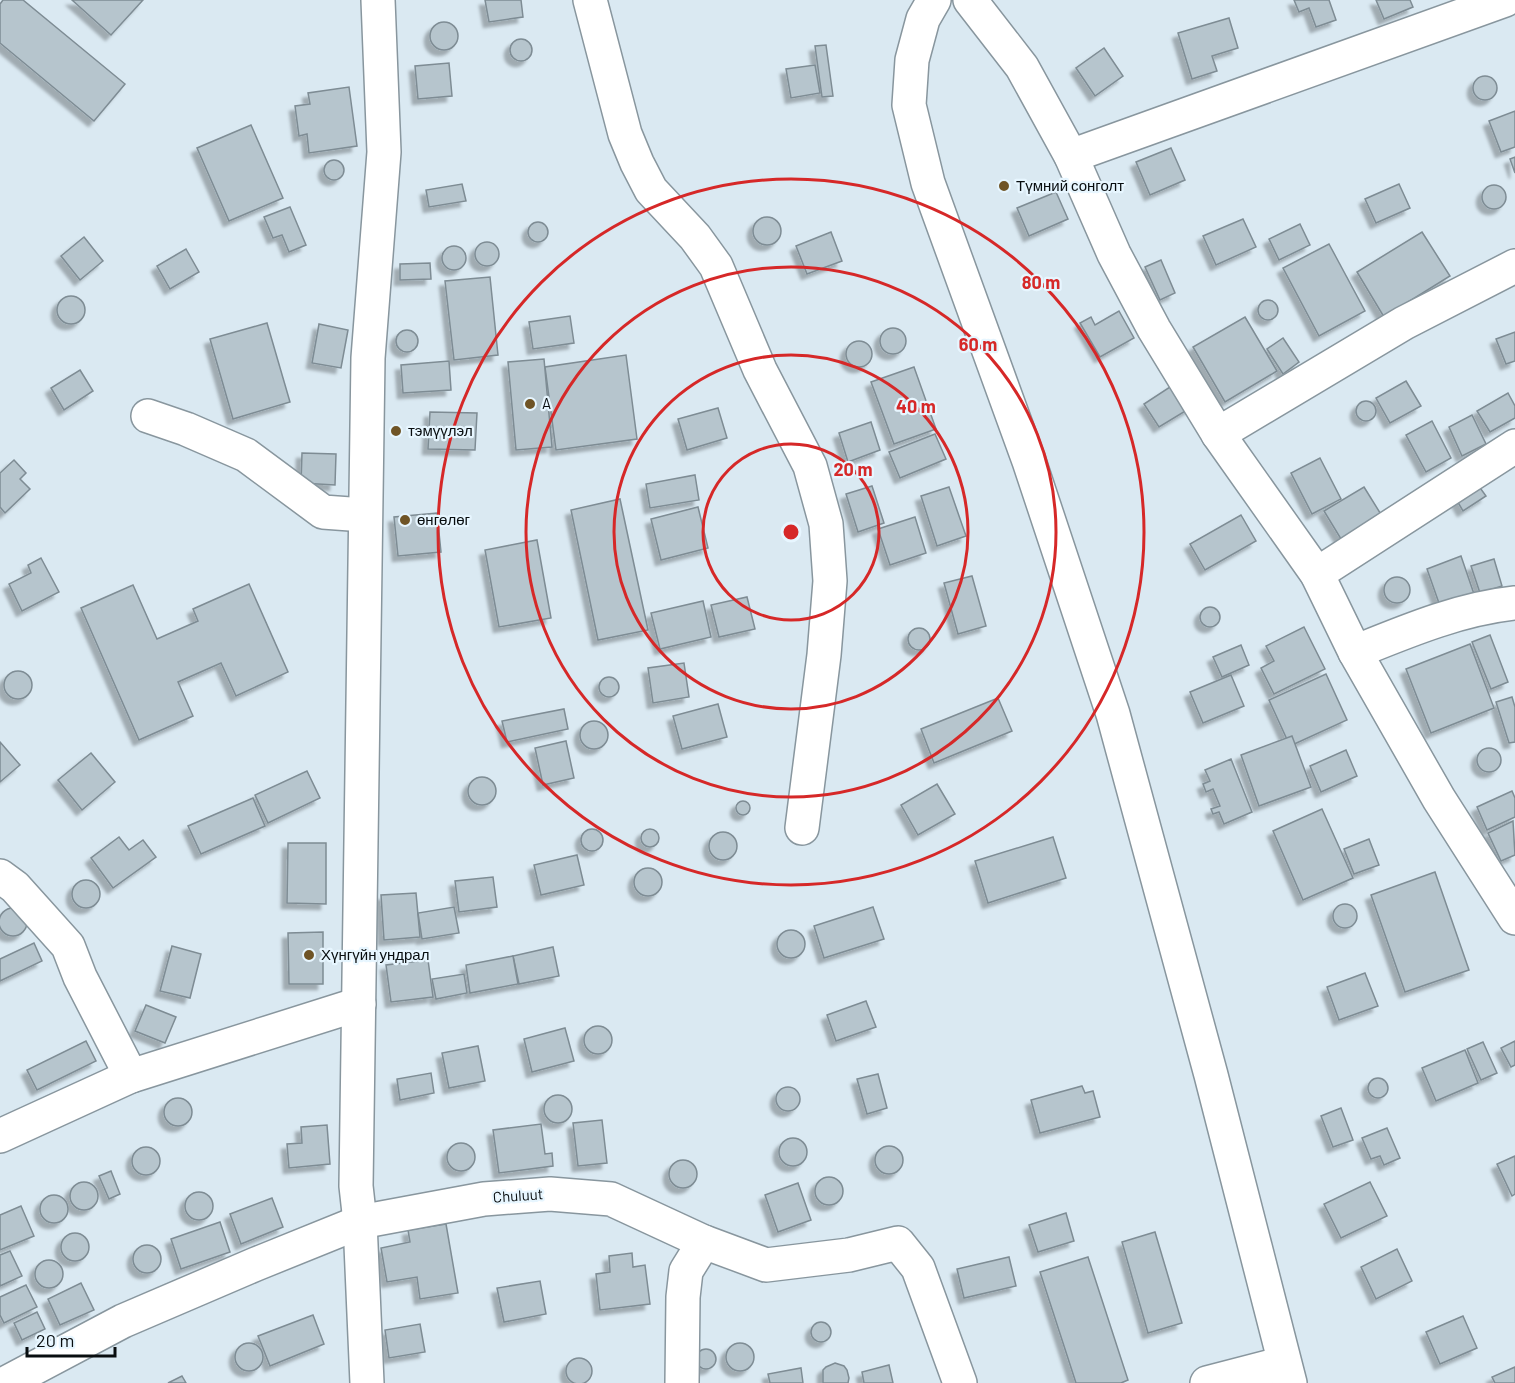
<svg xmlns="http://www.w3.org/2000/svg" width="1515" height="1383" font-family="Barlow,sans-serif">
<style>
.building{fill:#b6c5cd;stroke:#7e8c94;stroke-width:1.5;filter:url(#shadow)}
.lines{fill:none;stroke-linecap:round;stroke-linejoin:round}
.minor-casing{stroke:#88969e;stroke-width:36}
.tertiary-casing{stroke:#88969e;stroke-width:36}
.minor{stroke:#fff;stroke-width:33}
.tertiary{stroke:#fff;stroke-width:33}
.ring{fill:none;stroke:#d62828;stroke-width:3}
.poi-dot{fill:#6f5426;stroke:#e7f6ff;stroke-width:2}
.labels{text-anchor:middle;stroke-width:4.5;stroke-linejoin:round;paint-order:stroke}
.poi-label{font-size:15px;fill:#080d0f;stroke:#e7f6ff;text-anchor:start}
.street-label{font-size:15px;fill:#080d0f;stroke:#e7f6ff}
.centre{fill:#d62828;stroke:#e7f6ff;stroke-width:3}
.ring-label{font-size:18px;text-anchor:middle;font-weight:bold;fill:#d62828;stroke:#e7f6ff;stroke-width:4.5;stroke-linejoin:round;paint-order:stroke}
</style>
<defs>
<filter id="shadow"><feDropShadow dx="-5.5" dy="5.5" stdDeviation="1.5" flood-color="#0004"/></filter>
</defs>
<rect width="100%" height="100%" fill="#dae9f2"/>
<g class="building">
<path d="M3,0h20l102,84 -31,37 -94,-78v-39z"/>
<path d="M72,0h71l-32,35z"/>
<path d="M485,0h36l2,17 -34,5z"/>
<path d="M1294,0h35l7,20 -20,7 -7,-19 -10,4z"/>
<path d="M1376,0h34l3,7 -29,12z"/>
<path d="M1229,18l9,30 -26,8 5,15 -25,8 -14,-46z"/>
<circle cx="444" cy="36" r="14"/>
<circle cx="521" cy="50" r="11"/>
<path d="M826,45l7,51 -11,1 -7,-51z"/>
<path d="M1104,48l19,28 -28,20 -19,-28z"/>
<path d="M449,63l3,33 -34,3 -3,-33z"/>
<path d="M815,65l5,28 -29,5 -5,-29z"/>
<circle cx="1485" cy="88" r="12"/>
<path d="M349,87l8,59 -48,7 -2,-19 -8,2 -4,-30 15,-2 -2,-11z"/>
<path d="M1515,111v36l-14,5 -12,-31z"/>
<path d="M251,125l32,73 -54,23 -32,-73z"/>
<path d="M1171,148l14,32 -35,15 -14,-33z"/>
<path d="M1515,157v16l-5,-14z"/>
<circle cx="334" cy="170" r="10"/>
<path d="M462,184l4,17 -37,6 -3,-17z"/>
<path d="M1399,184l11,24 -34,15 -11,-24z"/>
<circle cx="1494" cy="197" r="12"/>
<path d="M1056,192l12,27 -39,17 -12,-28z"/>
<path d="M290,207l16,38 -17,7 -7,-17 -9,3 -9,-21z"/>
<circle cx="767" cy="231" r="14"/>
<path d="M1243,219l13,28 -40,18 -13,-29z"/>
<circle cx="538" cy="232" r="10"/>
<path d="M1300,224l10,21 -31,15 -10,-21z"/>
<path d="M831,232l11,29 -35,13 -11,-28z"/>
<path d="M1422,232l28,44 -66,41 -27,-45z"/>
<path d="M84,237l19,24 -23,19 -19,-24z"/>
<circle cx="487" cy="254" r="12"/>
<path d="M1329,244l36,67 -46,25 -36,-68z"/>
<circle cx="454" cy="258" r="12"/>
<path d="M186,249l13,23 -29,17 -13,-23z"/>
<path d="M1161,260l14,33 -15,7 -15,-33z"/>
<path d="M430,263l1,16 -31,1v-16z"/>
<path d="M490,277l8,78 -44,5 -9,-79z"/>
<circle cx="71" cy="310" r="14"/>
<circle cx="1268" cy="310" r="10"/>
<path d="M1119,311l15,27 -34,19 -20,-34 11,-6 4,8z"/>
<path d="M570,316l4,27 -41,6 -4,-27z"/>
<path d="M1245,317l32,54 -52,31 -32,-55z"/>
<path d="M267,323l23,79 -57,17 -23,-80z"/>
<path d="M319,324l29,6 -7,38 -29,-5z"/>
<circle cx="893" cy="341" r="13"/>
<circle cx="407" cy="341" r="11"/>
<path d="M1515,332v29l-9,3 -10,-25z"/>
<path d="M1283,338l16,24 -16,12 -16,-25z"/>
<circle cx="859" cy="354" r="13"/>
<path d="M626,355l11,84 -81,11 -11,-83z"/>
<path d="M544,359l8,88 -36,3 -8,-88z"/>
<path d="M449,361l2,29 -48,3 -2,-28z"/>
<path d="M914,367l22,62 -42,15 -23,-62z"/>
<path d="M80,370l13,21 -29,19 -13,-22z"/>
<path d="M1406,381l15,25 -31,17 -14,-25z"/>
<path d="M1176,383l16,24 -33,20 -15,-23z"/>
<path d="M1508,393l7,13v12l-25,14 -13,-21z"/>
<circle cx="1366" cy="411" r="10"/>
<path d="M718,408l9,30 -40,12 -9,-31z"/>
<path d="M430,412l47,1 -2,37 -47,-1z"/>
<path d="M1472,415l14,29 -24,12 -13,-29z"/>
<path d="M1432,421l19,37 -25,14 -20,-37z"/>
<path d="M871,422l9,28 -32,12 -9,-29z"/>
<path d="M935,434l11,25 -46,19 -11,-26z"/>
<path d="M302,453l34,1 -1,31 -34,-2z"/>
<path d="M1320,458l21,41 -29,15 -21,-41z"/>
<path d="M14,460l12,13 -6,6 10,10 -25,24 -5,-6v-34z"/>
<path d="M695,475l4,25 -49,8 -4,-24z"/>
<path d="M1478,485l8,11 -23,15 -7,-12z"/>
<path d="M872,486l12,37 -26,9 -12,-38z"/>
<path d="M949,487l17,49 -29,10 -16,-50z"/>
<path d="M1364,487l18,29 -41,23 -17,-28z"/>
<path d="M620,499l28,131 -50,10 -27,-130z"/>
<path d="M698,507l10,41 -47,12 -10,-41z"/>
<path d="M437,513l4,39 -43,4 -4,-39z"/>
<path d="M1241,515l15,26 -51,29 -15,-26z"/>
<path d="M915,517l11,36 -36,12 -12,-36z"/>
<path d="M537,540l14,78 -52,9 -14,-77z"/>
<path d="M1461,556l13,38 -34,12 -13,-37z"/>
<path d="M41,558l18,34 -37,19 -13,-27 22,-11 -3,-8z"/>
<path d="M1494,559l8,27 -22,7 -9,-27z"/>
<path d="M972,576l14,50 -28,8 -14,-51z"/>
<circle cx="1397" cy="590" r="13"/>
<path d="M249,584l39,88 -52,24 -15,-33 -43,19 15,34 -54,24 -58,-132 52,-23 24,54 41,-18 -5,-12z"/>
<path d="M747,597l8,32 -36,8 -8,-32z"/>
<path d="M703,601l8,36 -51,12 -9,-36z"/>
<circle cx="1210" cy="617" r="10"/>
<path d="M1304,627l21,42 -51,25 -13,-26 13,-7 -8,-15z"/>
<circle cx="919" cy="639" r="11"/>
<path d="M1490,635l18,47 -17,7 -19,-47z"/>
<path d="M1470,644l24,64 -63,25 -25,-64z"/>
<path d="M1241,645l8,20 -27,12 -9,-20z"/>
<path d="M684,663l5,34 -36,6 -5,-35z"/>
<circle cx="18" cy="685" r="14"/>
<path d="M1326,674l21,46 -57,26 -21,-46z"/>
<path d="M1231,675l13,31 -41,17 -13,-31z"/>
<circle cx="609" cy="687" r="10"/>
<path d="M1512,697l3,10v35l-6,1 -13,-41z"/>
<path d="M998,698l14,33 -78,32 -13,-34z"/>
<path d="M718,704l9,33 -45,12 -9,-33z"/>
<path d="M564,709l4,20 -61,13 -5,-21z"/>
<circle cx="594" cy="735" r="14"/>
<path d="M1292,736l19,51 -52,19 -18,-51z"/>
<path d="M566,741l8,37 -31,7 -8,-37z"/>
<path d="M0,742l20,23 -20,17z"/>
<circle cx="1489" cy="760" r="12"/>
<path d="M1346,750l11,26 -36,16 -11,-26z"/>
<path d="M91,753l24,29 -33,28 -24,-30z"/>
<path d="M1231,759l21,53 -28,12 -5,-12 -6,2 -2,-5 9,-3 -7,-17 -7,3 -3,-8 7,-3 -5,-11z"/>
<path d="M307,771l13,27 -52,25 -13,-28z"/>
<circle cx="482" cy="791" r="14"/>
<path d="M937,784l18,30 -37,21 -17,-30z"/>
<path d="M1512,791l3,7v19l-28,13 -10,-23z"/>
<path d="M253,798l12,28 -64,28 -13,-28z"/>
<circle cx="743" cy="808" r="7"/>
<path d="M1322,809l31,69 -50,22 -30,-69z"/>
<path d="M1513,821l2,34 -14,6 -13,-28z"/>
<circle cx="650" cy="838" r="9"/>
<circle cx="592" cy="840" r="11"/>
<circle cx="723" cy="846" r="14"/>
<path d="M119,837l10,13 14,-10 13,17 -43,31 -22,-30z"/>
<path d="M1053,837l13,41 -78,25 -13,-42z"/>
<path d="M1369,839l10,26 -25,9 -10,-25z"/>
<path d="M288,843h38v61l-39,-1z"/>
<path d="M577,855l7,30 -43,10 -7,-30z"/>
<circle cx="648" cy="882" r="14"/>
<path d="M1435,872l34,98 -64,22 -34,-97z"/>
<path d="M493,877l4,30 -38,5 -4,-31z"/>
<circle cx="86" cy="894" r="14"/>
<path d="M416,893l4,44 -36,3 -3,-45z"/>
<circle cx="1345" cy="916" r="12"/>
<path d="M454,907l5,26 -37,6 -4,-26z"/>
<path d="M873,907l11,32 -60,19 -10,-32z"/>
<circle cx="13" cy="922" r="14"/>
<circle cx="791" cy="944" r="14"/>
<path d="M323,932v52h-34l-1,-51z"/>
<path d="M34,943l8,18 -42,20v-22z"/>
<path d="M172,946l29,8 -11,44 -30,-7z"/>
<path d="M553,947l6,29 -40,8 -6,-28z"/>
<path d="M513,956l5,28 -48,9 -4,-28z"/>
<path d="M428,960l5,37 -42,5 -5,-37z"/>
<path d="M1365,973l13,33 -39,14 -12,-33z"/>
<path d="M464,974l3,19 -31,6 -4,-20z"/>
<path d="M866,1001l10,26 -40,14 -9,-26z"/>
<path d="M146,1005l30,12 -11,26 -30,-12z"/>
<circle cx="598" cy="1040" r="14"/>
<path d="M565,1028l9,33 -42,11 -8,-33z"/>
<path d="M86,1041l10,20 -59,29 -10,-20z"/>
<path d="M1515,1041v24l-4,2 -10,-19z"/>
<path d="M1483,1042l14,31 -16,7 -14,-31z"/>
<path d="M478,1046l7,35 -36,7 -7,-35z"/>
<path d="M1465,1050l13,33 -42,18 -14,-33z"/>
<path d="M431,1073l3,20 -34,7 -3,-21z"/>
<path d="M878,1074l9,34 -20,6 -10,-35z"/>
<circle cx="1378" cy="1088" r="10"/>
<path d="M1082,1086l3,7 8,-2 7,26 -60,16 -9,-33z"/>
<circle cx="788" cy="1099" r="12"/>
<circle cx="558" cy="1109" r="14"/>
<circle cx="178" cy="1112" r="14"/>
<path d="M1341,1108l12,32 -20,7 -12,-31z"/>
<path d="M602,1120l5,43 -29,3 -5,-43z"/>
<path d="M541,1124l4,30 7,-1 1,13 -54,7 -6,-43z"/>
<path d="M327,1125l3,39 -41,4 -2,-24 15,-1 -1,-16z"/>
<path d="M1387,1128l13,30 -16,7 -4,-9 -9,3 -9,-21z"/>
<circle cx="793" cy="1152" r="14"/>
<circle cx="461" cy="1157" r="14"/>
<circle cx="889" cy="1160" r="14"/>
<circle cx="146" cy="1161" r="14"/>
<path d="M1515,1156v38l-3,2 -15,-32z"/>
<circle cx="683" cy="1174" r="14"/>
<path d="M111,1171l9,23 -11,5 -10,-23z"/>
<circle cx="829" cy="1191" r="14"/>
<path d="M1370,1182l17,34 -46,22 -17,-34z"/>
<circle cx="84" cy="1196" r="14"/>
<path d="M798,1183l13,37 -33,12 -13,-37z"/>
<circle cx="199" cy="1206" r="14"/>
<circle cx="54" cy="1209" r="14"/>
<path d="M272,1198l11,29 -42,17 -11,-30z"/>
<path d="M21,1206l13,30 -34,14v-35z"/>
<path d="M1066,1213l8,28 -36,11 -9,-27z"/>
<path d="M220,1222l10,30 -49,17 -10,-30z"/>
<path d="M446,1224l12,69 -38,6 -3,-22 -30,5 -6,-34 29,-6 -2,-12z"/>
<path d="M1155,1232l27,91 -34,10 -26,-91z"/>
<circle cx="75" cy="1247" r="14"/>
<circle cx="147" cy="1259" r="14"/>
<path d="M1397,1249l15,32 -36,18 -15,-32z"/>
<path d="M10,1251l12,25 -22,10v-31z"/>
<path d="M632,1253l1,14 12,-2 5,39 -50,6 -4,-36 14,-2 -1,-16z"/>
<path d="M1009,1257l7,29 -52,12 -7,-29z"/>
<path d="M1088,1257l40,123 -7,3h-45l-36,-111z"/>
<circle cx="49" cy="1274" r="14"/>
<path d="M540,1281l6,33 -42,8 -7,-34z"/>
<path d="M81,1283l13,27 -34,15 -12,-26z"/>
<path d="M26,1285l11,22 -33,16 -4,-8v-18z"/>
<path d="M37,1312l8,17 -23,11 -8,-17z"/>
<path d="M313,1315l11,29 -54,22 -12,-30z"/>
<path d="M1463,1316l14,32 -37,16 -14,-32z"/>
<circle cx="821" cy="1332" r="10"/>
<path d="M420,1324l5,28 -36,6 -4,-28z"/>
<circle cx="740" cy="1357" r="14"/>
<circle cx="249" cy="1357" r="14"/>
<circle cx="706" cy="1359" r="10"/>
<circle cx="579" cy="1371" r="13"/>
<path d="M835,1363l9,3 3,4 2,8 -1,5h-25v-13l3,-3z"/>
<path d="M889,1365l4,18h-29l-2,-11z"/>
<path d="M1515,1367v16h-20l-3,-6z"/>
<path d="M801,1368l2,15h-33l-2,-9z"/>
<path d="M182,1376l4,7h-18z"/>
</g>
<g class="lines">
<g class="minor-casing">
<g id="minor">
<path d="M590,0l35,134 12,29 14,27 44,47 21,29 44,104 50,96 16,58 4,57 -6,74 -22,173"/>
<path d="M934,0l-11,19 -11,41 -3,45 19,78 101,278 84,253 98,361 79,308"/>
<path d="M1071,156l434,-156"/>
<path d="M148,416l38,13 60,26 77,57 41,3"/>
<path d="M1218,434l186,-111 111,-57"/>
<path d="M1317,574l198,-128"/>
<path d="M1355,652c52,-21 104,-43 160,-49"/>
<path d="M0,876l15,11 53,59 12,31 51,99"/>
<path d="M0,1136l131,-60 228,-72"/>
<path d="M6,1383l117,-62 133,-57 104,-42 124,-23 66,-5 61,5 93,43 62,23 83,-10 49,-12 20,25 42,115"/>
<path d="M367,1383l-7,-161 -4,-36 12,-828 16,-206 -6,-152"/>
<path d="M682,1383l1,-86 3,-26 18,-29"/>
<path d="M1207,1383l77,-20"/>
</g>
</g>
<g class="tertiary-casing">
<path id="tertiary" d="M970,0l52,67 49,89 43,98 40,75 64,105 99,140 38,78 84,147 76,119"/>
</g>
<use href="#minor" class="minor"/>
<use href="#tertiary" class="tertiary"/>
</g>
<g class="ring">
<circle cx="791" cy="532" r="88"/>
<circle cx="791" cy="532" r="177"/>
<circle cx="791" cy="532" r="265"/>
<circle cx="791" cy="532" r="353"/>
</g>
<g class="poi-dot">
<circle cx="1004" cy="186" r="6"/>
<circle cx="530" cy="404" r="6"/>
<circle cx="396" cy="431" r="6"/>
<circle cx="405" cy="520" r="6"/>
<circle cx="309" cy="955" r="6"/>
</g>
<g class="labels">
<g class="poi-label">
<text x="1016" y="191">Түмний сонголт</text>
<text x="542" y="409">A</text>
<text x="408" y="436">тэмүүлэл</text>
<text x="417" y="525">өнгөлөг</text>
<text x="321" y="960">Хүнгүйн ундрал</text>
</g>
<g class="street-label">
<text transform="translate(518 1196) rotate(-4)" y="5">Chuluut</text>
</g>
</g>
<circle cx="791" cy="532" r="9" class="centre"/>
<g class="ring-label">
<text x="1041" y="289">80 m</text>
<text x="978" y="351">60 m</text>
<text x="916" y="413">40 m</text>
<text x="853" y="476">20 m</text>
</g>
<path d="M27 1347v9h88v-9" fill="none" stroke="#080d0f" stroke-width="3"/>
<text x="36" y="1347" font-size="18" fill="#080d0f" stroke="#e7f6ff" stroke-width="4.5" paint-order="stroke">20 m</text>
</svg>
